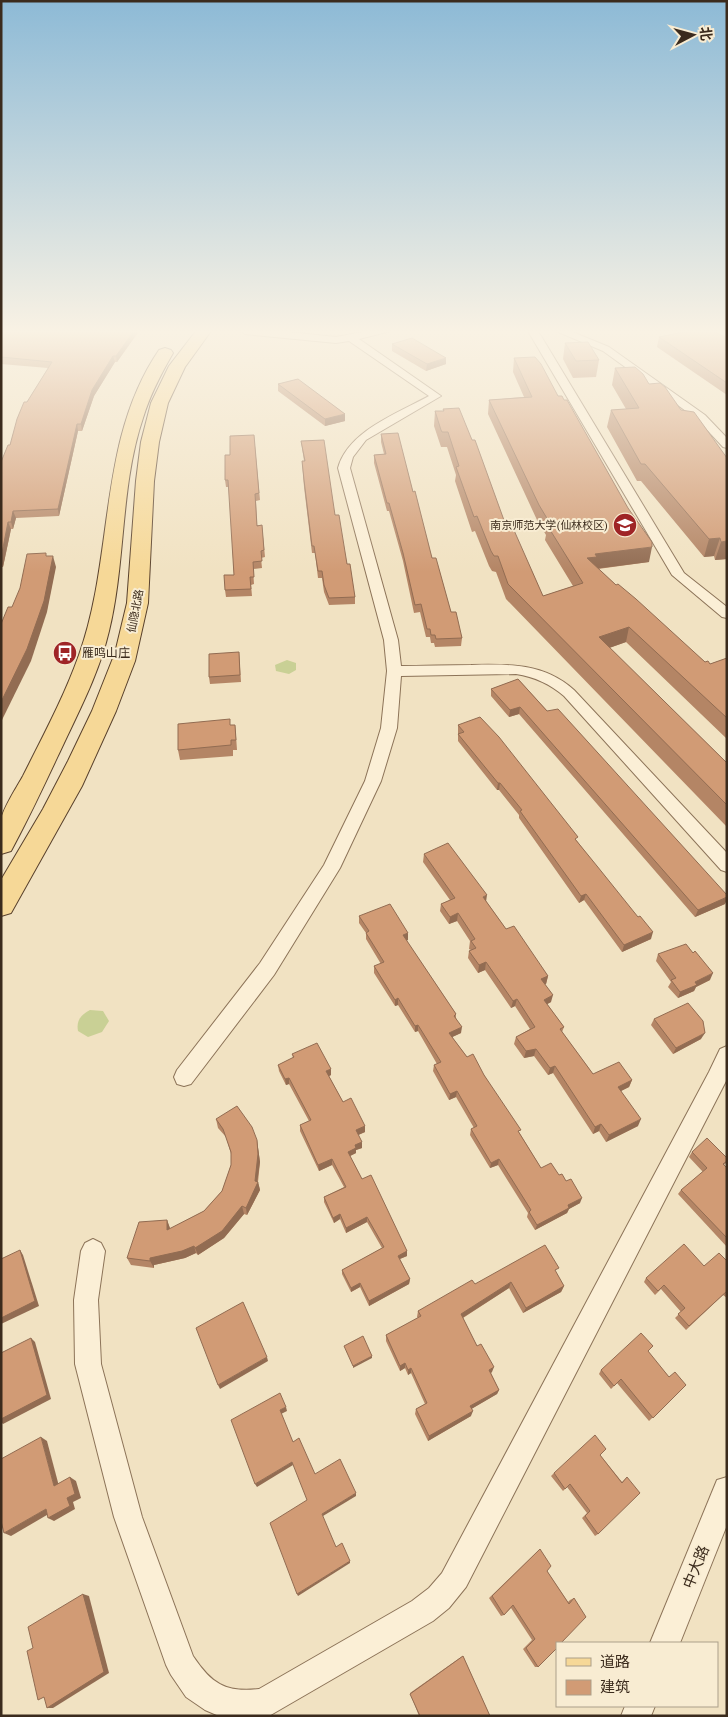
<svg xmlns="http://www.w3.org/2000/svg" width="728" height="1717" font-family="'Crimson Pro','Noto Sans SC',serif">
<style>
.green{fill:#c9d095}
.lines{fill:none;stroke-linecap:round;stroke-linejoin:round}
.minor-casing{stroke:#8c7358;stroke-width:2}
.primary-casing{stroke:#59412c;stroke-width:2}
.minor{fill:#fbefd6;fill-rule:evenodd}
.primary{fill:#f6d897;fill-rule:evenodd}
.wall{fill:#b48565}
.shaded-wall{fill:#926c52}
.building{fill:#d19b75;stroke:#926c52}
.labels{text-anchor:middle;stroke-width:4;stroke-linejoin:round;paint-order:stroke}
.far-poi-label{font-size:11px;fill:#3b2b1d;stroke:#f8ecd2;text-anchor:end}
.far-street-label{font-size:11px;fill:#3b2b1d;stroke:#f8ecd2}
.poi-label{font-size:12px;fill:#3b2b1d;stroke:#f8ecd2;text-anchor:start}
.near-street-label{font-size:15px;fill:#3b2b1d;stroke:#f8ecd2}
</style>
<rect width="100%" height="100%" fill="#f1e2c2"/>
<g class="green">
<path d="M287,660l9,3v7l-7,4 -13,-3 -1,-6z"/>
<path d="M90,1010l13,1 6,10 -7,11 -14,5 -10,-6c-2,-11 3,-16 12,-21z"/>
</g>
<g class="lines">
<g class="minor-casing">
<g id="minor">
<path d="M240,331h38l58,6 32,-6h23l-32,8 82,57 -75,44 -13,17 -3,11 48,172 3,26c23,0 47,-1 70,-1 38,-1 73,-2 103,25l153,163v19l-6,-2 -157,-174c-14,-12 -29,-19 -48,-22l-115,2 -4,52 -16,53 -41,87 -66,107 -83,109 -7,2 -7,-2 -3,-7 3,-7 83,-107 64,-98 41,-84 16,-53 6,-57 -3,-31 -46,-172c10,-37 60,-55 91,-72l-80,-55 -13,2 -91,-9z"/>
<path d="M528,331h10l146,242 43,34v11l-5,-1 -50,-42z"/>
<path d="M556,331h14l39,16 96,68 22,23v10l-4,-1 -26,-28 -94,-68z"/>
<path d="M727,1046v33l-3,6 -258,502 -17,21 -16,13 -164,95h-50l-14,-6 -19,-13 -15,-22 -5,-10 -52,-148 -39,-153 -1,-64 7,-49 4,-8 8,-4 8,4 4,8 -7,49 3,64 41,153 51,139c18,27 32,37 66,33l153,-88 17,-13 13,-15 267,-501 11,-23z"/>
<path d="M727,1477v48l-47,118h-30l67,-163z"/>
<path d="M625,1706h30l-4,10h-30z"/>
</g>
</g>
<g class="primary-casing">
<g id="primary">
<path d="M196,331h15l-26,36 -17,36 -9,39 -5,39 -6,122 -13,58 -19,50 -34,75 -71,127 -10,3v-36l42,-71 25,-48 24,-50 23,-58 12,-50 9,-122 5,-39 10,-39 18,-37z"/>
<path d="M165,348l6,2 2,3c-12,21 -23,42 -30,65 -23,68 -17,143 -34,213 -9,39 -28,76 -45,112 -17,36 -34,73 -53,108l-10,3c0,-11 -1,-23 0,-34 2,-12 16,-33 22,-44 20,-40 41,-79 56,-121 36,-100 18,-214 80,-305z"/>
</g>
</g>
<use href="#minor" class="minor"/>
<use href="#primary" class="primary"/>
</g>
<g class="wall">
<path d="M1,331h138l-22,31h-2l-21,34 -12,35h-4l-19,85 -43,2 -3,11h-2l-8,38h-2v-105l9,-17 17,-43 21,-34 -47,-4z"/>
<path d="M659,337l68,1v57l-70,-48z"/>
<path d="M565,343l34,17 -3,17 -23,1 -10,-19z"/>
<path d="M392,344l54,20 -20,7 -34,-20z"/>
<path d="M514,358l44,38 91,166 -51,7 18,16 89,77 5,2 17,-6v81l-101,-97 -17,6 118,115v64l-221,-228 -10,-27 -4,-1 -3,-5 -14,-35 -3,1 -17,-51 1,-6 -9,-28h-6l-7,-21 1,-15h8v-2l62,114 6,5 32,68 30,-10 -28,-46 1,-5 -9,-15 -49,-106 1,-14 35,-3 -11,-25z"/>
<path d="M615,368l34,16 16,3 62,172 -12,1 -1,-4 -10,1 -63,-76h-4l-30,-54 4,-17 15,-1 -14,-24z"/>
<path d="M278,384l67,37 -20,5 -47,-35z"/>
<path d="M381,434l32,58 19,66 19,54 11,26 -1,8 -26,1 -1,-4h-3l-1,-6h-4l-6,-25 -6,1 -11,-52 -14,-50h-2l-13,-48v-8l10,-1 -3,-12z"/>
<path d="M254,435l6,65 -4,1 1,24h5l3,32 -4,1 1,10 -9,1 1,15 -3,1 1,11 -26,1 -1,-7 9,-15 -5,-88h-3l-1,-7 5,-25z"/>
<path d="M301,441l34,74 20,82v7l-26,1 -5,-13 -2,-14h-4l-3,-25h-3l-8,-66 -2,-26h2z"/>
<path d="M239,652l2,30 -31,2 -1,-7z"/>
<path d="M518,679l207,225 -30,13 -176,-203 -10,3 -18,-21v-7z"/>
<path d="M231,725h4l1,11 1,14h-4v6l-53,4 -2,-10z"/>
<path d="M458,725l119,116 74,98 -29,13 -38,-52 -5,3 -60,-85v-3l-20,-25h-2l-39,-49z"/>
<path d="M424,854l62,47 20,28 42,47 -2,8h-1l6,18 -4,2 17,23 -2,5 31,42 39,6 -3,7 -8,4 17,35 -32,16 -7,-11 -6,3 -40,-61 -5,2 -14,-19 -10,2 -10,-14 2,-7 14,-8 -15,-23 -4,2 -26,-38 -7,3 -10,-15 1,-7 2,-1 -2,-1 1,-8 -13,-20 -8,3 -9,-13 1,-7 9,-4 -27,-38z"/>
<path d="M359,916l49,24h-2l50,74v4l5,15 -9,4 15,20 17,18 57,93 18,7 21,28 -11,6 -2,4 -32,17 -8,-13 1,-4 -30,-48 -8,3 -20,-33 1,-6 3,-1 -18,-31 -7,3 -16,-29 1,-6 3,-1 -19,-33 -3,1 -17,-27 -3,1 -21,-33v-7l7,-2 -15,-25v-6l-7,-10z"/>
<path d="M658,954l52,26 -14,7 -2,4 -16,7 -10,-11 3,-5 -15,-21z"/>
<path d="M654,1019l47,20 -28,15 -22,-29z"/>
<path d="M292,1054l39,21 -2,1 14,26 22,24v6l-7,3 4,13 -6,2v3l-6,3 12,23 45,72v5l-7,3 10,20 -1,5 -40,22 -9,-19 -9,5 -9,-18v-4l40,-22 -15,-26 -21,11 -6,-14 -6,4 -10,-21v-5l20,-10 -12,-22 -13,6 -19,-40v-6l9,-4 -20,-37 -3,1 -7,-14 -1,-6 15,-7z"/>
<path d="M216,1119l42,29 2,14 -2,20 2,8 -13,25 -3,-1 -20,24 -26,17 -2,-2 -11,5 -31,7v3l-23,-3 -4,-7 40,-38 3,9 34,-18 18,-20 9,-26v-11l-5,-17 -8,-9z"/>
<path d="M692,1152l35,6v4l-3,3 3,3v79l-49,-53 3,-4 22,-18 -14,-15z"/>
<path d="M727,1261v37l-4,-3 -37,35 -11,-12 6,-6 -20,-23 -6,6 -11,-13 2,-4 58,-12z"/>
<path d="M556,1273l8,13 -3,6 -38,21 -14,-25 -46,30 14,28 15,26 -1,1 8,17 -2,4 -26,15v7l-43,25 -13,-27 1,-5 9,-5 -14,-31 -3,2 -3,-7 -5,3 -14,-30v-6l32,-17 -1,-1 1,-6 57,-27z"/>
<path d="M648,1352l21,25 17,8 -37,36 -32,-38 -6,6 -12,-15 2,-4z"/>
<path d="M600,1455l22,27 5,-5 -29,57 -3,2 -13,-18 5,-5 -20,-26 -4,4 -12,-15 3,-3z"/>
<path d="M540,1549l7,22 21,31 2,-2 4,-2 -36,69h-3l-12,-18 9,-9 -21,-32 -7,7 -3,1 -12,-18z"/>
<path d="M463,1656l27,60h-71l-9,-23 51,-36z"/>
</g>
<g class="shaded-wall">
<path d="M134,331h5l-22,31 -1,-6z"/>
<path d="M113,356l2,6 -21,34 -12,35 -1,-7 11,-34z"/>
<path d="M446,358v6l-20,7 1,-7z"/>
<path d="M345,414v7l-20,5v-7z"/>
<path d="M77,424l1,7 -19,85 -1,-7z"/>
<path d="M13,511l3,7 -3,11 -2,-7z"/>
<path d="M8,522l3,7 -8,38 -2,-6v-3z"/>
<path d="M720,538l-6,18 -10,1 5,-18z"/>
<path d="M727,541v18l-12,1 6,-18z"/>
<path d="M652,547l-3,15 -55,7 -7,-11 8,-4z"/>
<path d="M53,556l3,11 -9,45 -16,49 -30,61v-20z"/>
<path d="M629,627l-3,15 -31,11 4,-16z"/>
<path d="M520,707l-1,7 -10,3 1,-7z"/>
<path d="M498,783h2l-1,7h-2z"/>
<path d="M586,894l-2,6 -5,3 2,-7z"/>
<path d="M487,895l-1,7 -3,-5z"/>
<path d="M727,897v3l-2,4 -30,13 3,-7z"/>
<path d="M458,913l-1,8 -8,3 1,-7z"/>
<path d="M653,932l-2,7 -29,13 2,-7z"/>
<path d="M408,933v7l-5,2v-7z"/>
<path d="M486,962l-1,8 -7,3 1,-8z"/>
<path d="M713,973l-3,7 -14,7 -2,4 -16,7 2,-6 15,-10z"/>
<path d="M548,976l-2,8 -7,3 2,-8z"/>
<path d="M553,995l-2,7 -9,5 2,-7z"/>
<path d="M398,998v7l-3,1v-6z"/>
<path d="M517,999l-2,7 -4,2 2,-7z"/>
<path d="M418,1025v6l-3,1v-6z"/>
<path d="M462,1027l-1,6 -13,6 1,-6z"/>
<path d="M705,1033l-4,6 -28,15 3,-6z"/>
<path d="M536,1049l-2,7 -10,2 2,-7z"/>
<path d="M555,1066l-2,7 -5,2 2,-7z"/>
<path d="M331,1069v6l-4,2 -1,-6z"/>
<path d="M289,1078v6l-3,1 -1,-6z"/>
<path d="M632,1080l-3,7 -14,7 3,-7z"/>
<path d="M457,1091l-1,6 -7,3 1,-6z"/>
<path d="M641,1119l-3,7 -32,16 3,-7z"/>
<path d="M601,1124l-2,7 -6,3 2,-7z"/>
<path d="M365,1126v6l-9,4v-6z"/>
<path d="M257,1140l3,22 -3,21 1,-1 2,8 -13,25 -1,-7 9,-27z"/>
<path d="M362,1142v6l-6,2v3l-8,4v-5l7,-7z"/>
<path d="M332,1159v6l-13,6 -1,-6z"/>
<path d="M499,1159l-1,6 -8,3 1,-5z"/>
<path d="M582,1198l-2,5 -11,6 -2,4 -32,17 2,-5 31,-20z"/>
<path d="M242,1206l2,8 -20,24 -26,17 -3,-7z"/>
<path d="M340,1214v5l-6,4 -1,-5z"/>
<path d="M367,1217v5l-21,11v-5z"/>
<path d="M167,1220l3,8v10l-3,-8z"/>
<path d="M194,1246l2,7 -11,5 -31,7v3l-4,-7v-3z"/>
<path d="M20,1250l3,5 16,51 -38,18v-6z"/>
<path d="M407,1251v5l-10,4 1,-4z"/>
<path d="M410,1279l-1,5 -40,22v-5z"/>
<path d="M511,1282l-2,6 -50,32 2,-6z"/>
<path d="M360,1283v4l-9,5v-4z"/>
<path d="M564,1286l-3,6 -38,21 3,-5z"/>
<path d="M31,1338l4,4 16,57 -48,25 -2,-2v-3z"/>
<path d="M372,1356v2l-19,10v-2z"/>
<path d="M267,1357l1,4 -48,28 -2,-4z"/>
<path d="M405,1363v5l-5,3v-5z"/>
<path d="M494,1367l-2,5 -5,3 2,-5z"/>
<path d="M411,1368v5l-3,2v-5z"/>
<path d="M499,1390l-2,4 -29,17 2,-5z"/>
<path d="M286,1407l1,4 -6,3 -1,-4z"/>
<path d="M473,1411l-2,5 -43,25 1,-5z"/>
<path d="M41,1437l6,4 13,49 -6,-4z"/>
<path d="M292,1462l1,3 -36,22 -2,-3z"/>
<path d="M70,1477l6,4 5,17 -8,4 2,7 -21,12 -6,-3 19,-20z"/>
<path d="M356,1493v3l-33,20 -1,-2z"/>
<path d="M46,1509l6,3 -41,24 -7,-3z"/>
<path d="M350,1561v2l-52,33 -1,-2z"/>
<path d="M83,1594l6,2 20,77 -56,35h-6z"/>
</g>
<g class="building">
<path d="M1,331h133l-18,25h-3l-21,34 -11,34h-4l-19,85 -45,2 -2,11h-3l-7,36v-96l7,-17h2l7,-26 7,-17h3l25,-40 -51,-5z"/>
<path d="M689,331h24l14,7v45l-68,-46z"/>
<path d="M412,338l34,20 -19,6 -35,-20z"/>
<path d="M588,342l11,18 -23,1 -11,-18z"/>
<path d="M535,357l6,7 17,32h4l2,4h3l61,108 24,34v5l-57,7 2,3 -10,1 29,27 2,-1 18,15 69,63 3,-1 2,3 17,-6v60l-98,-91 -30,10 128,126v42l-219,-221 -10,-28h-4l-3,-5 -14,-35 -3,1 -18,-50 3,-1 -11,-34h-6l-1,-2 -6,-19h9l-1,-2 16,-1 13,32h3l30,83h4l2,5h2l30,68 40,-13 -36,-58h4l-12,-20 -50,-105 43,-3 -18,-39z"/>
<path d="M635,367l8,7 6,10 11,-1 5,4 16,23 13,2 33,46v83l-6,1 -1,-4 -11,1 -64,-75h-4l-30,-54 28,-2 -24,-40z"/>
<path d="M298,379l47,35 -20,5 -47,-35z"/>
<path d="M398,433l15,59 2,-1 17,67h4l15,54h5l6,26 -26,1 -1,-4h-4l-1,-6h-3l-6,-25 -6,1 -12,-52 -14,-50h-2l-13,-48 12,-1 -5,-20z"/>
<path d="M254,435l5,58 -4,1 2,32 5,-1 2,25 -3,1 1,10 -9,1 1,15h-4l1,12 -26,1 -1,-15h10l-6,-95h-3v-25h5v-19z"/>
<path d="M324,440l11,75h4l8,49h3l5,33 -26,1 -5,-13 -2,-14h-4l-4,-25h-2l-8,-66 -2,-19h3l-4,-20z"/>
<path d="M46,553v3h7l-9,45 -17,48 -26,53v-78l7,-17h4l8,-19 7,-34z"/>
<path d="M239,652l1,23 -31,2v-23z"/>
<path d="M518,679l29,32 11,-2 169,186v2l-29,13 -178,-203 -10,3 -19,-21z"/>
<path d="M480,717l19,20 79,100 -3,2 22,27 41,51 2,-1 13,16 -29,13 -38,-51 -5,2 -61,-85 2,-1 -22,-27h-2l-40,-49 6,-2 -6,-7z"/>
<path d="M230,719v6h5l1,15h-5v5l-53,5v-26z"/>
<path d="M448,843l39,52 -4,2 23,32 8,-3 34,50 -7,3 12,16 -9,5 20,27 -4,2 33,45 26,-12 13,18 -14,7 23,32 -32,16 -8,-11 -6,3 -40,-61 -5,2 -14,-19 -10,2 -10,-14 19,-10 -18,-28 -4,2 -27,-39 -7,3 -10,-14 7,-3 -5,-7 4,-2 -17,-26 -8,4 -9,-13 14,-6 -31,-44z"/>
<path d="M390,904l18,29 -5,2 53,79 -2,2 8,11 -13,6 18,24 6,-3 11,21 37,55 -3,1 23,37 10,-5 8,12 3,-1 4,7 5,-2 11,19 -14,7 1,3 -32,17 -8,-13 2,-2 -32,-51 -8,4 -20,-34 6,-3 -20,-35 -7,3 -16,-29 7,-3 -23,-37 -3,1 -17,-28 -3,2 -21,-34 10,-4 -18,-29 3,-2 -10,-15z"/>
<path d="M686,944l7,9 2,-2 18,22 -18,9 2,3 -17,7 -9,-12 5,-2 -18,-24z"/>
<path d="M688,1003l15,18 2,12 -29,15 -22,-29z"/>
<path d="M317,1043l14,26 -5,2 17,31 8,-4 14,28 -9,4 6,12 -7,3 1,3 -8,4 14,27 9,-4 36,76 -9,5 12,23 -41,22 -9,-18 -9,5 -9,-18 42,-23 -17,-30 -21,11 -6,-14 -7,4 -9,-21 22,-10 -14,-28 -14,6 -18,-40 11,-5 -22,-42 -4,1 -7,-14 16,-8 -2,-3z"/>
<path d="M237,1106l15,21 5,13 1,14 -3,27 3,1 -12,26 -4,-2 -20,25 -27,17 -1,-2 -12,5 -32,7v3l-23,-3 12,-36 28,-2v10l37,-19 18,-20 9,-26v-13l-8,-23 -7,-10z"/>
<path d="M707,1138l20,20v3l-4,3 4,4v70l-46,-48 26,-22 -15,-16z"/>
<path d="M684,1244l20,22 15,-13 8,8v30l-38,35 -11,-12 7,-6 -21,-23 -6,6 -12,-13z"/>
<path d="M545,1245l14,23 -4,2 9,16 -38,22 -15,-26 -50,32 16,32 4,-2 13,23 -5,3 10,20 -29,16 3,5 -44,25 -13,-27 11,-6 -16,-35 -3,2 -3,-7 -5,3 -14,-31 35,-19 -3,-5 54,-31 3,4z"/>
<path d="M20,1250l15,51 -34,17v-59z"/>
<path d="M243,1302l24,55 -49,28 -22,-57z"/>
<path d="M641,1333l12,13 -5,5 21,26 6,-5 11,13 -33,33 -32,-39 -7,7 -13,-16z"/>
<path d="M363,1336l9,20 -19,10 -9,-20z"/>
<path d="M31,1338l16,57 -46,24v-66z"/>
<path d="M280,1393l6,14 -6,3 13,32 6,-4 16,36 25,-15 16,34 -34,21 14,33 6,-4 8,18 -53,33 -27,-71 37,-23 -15,-38 -37,22 -24,-64z"/>
<path d="M595,1435l11,14 -6,6 22,28 5,-6 13,16 -42,41 -13,-18 5,-5 -20,-27 -5,5 -11,-16z"/>
<path d="M41,1437l13,49 16,-9 5,17 -8,4 3,8 -22,12 -2,-9 -42,24 -3,-12v-62z"/>
<path d="M540,1549l11,17 -4,5 22,33 5,-6 12,19 -25,26h-4v5l-19,19 -12,-19 9,-9 -22,-34 -9,10 -12,-19z"/>
<path d="M83,1594l21,78 -57,36 -3,-11 -6,3 -11,-49 6,-3 -5,-21z"/>
<path d="M463,1656l27,60h-70l-10,-22z"/>
</g>
<linearGradient id="sky" x2="0" y2="1"><stop stop-color="#8dbad6"/><stop offset="0.58" stop-color="#f9f2e4"/><stop offset="1" stop-color="#f9f2e4" stop-opacity="0"/></linearGradient>
<rect width="728" height="572" fill="url(#sky)"/>
<defs>
<g id="university-disc" transform="scale(1.25)"><circle r="9.5" fill="#9f2426" stroke="#f8ecd2"/><path d="M0-5L7-2L0 1L-7-2ZM-4 1L0 2.5L4 1V4Q0 6-4 4Z" fill="#fff"/></g>
<g id="bus-disc" transform="scale(1.25)"><circle r="9.5" fill="#9f2426" stroke="#f8ecd2"/><path d="M-5-6H5V4H4V6H2V4H-2V6H-4V4H-5ZM-3.5-4V0h7V-4ZM-3.5 1.2v1.5H-2V1.2ZM2 1.2v1.5H3.5V1.2Z" fill="#fff"/></g>
</defs>
<g fill-rule="evenodd">
<use href="#university-disc" x="625" y="525"/>
<use href="#bus-disc" x="65" y="653"/>
</g>
<g class="labels">
<g class="far-poi-label">
<text x="608" y="529">南京师范大学(仙林校区)</text>
</g>
<g class="far-street-label">
<text transform="translate(135 611) rotate(-79)" y="4">仙隐北路</text>
</g>
<g class="poi-label">
<text x="82" y="657">雁鸣山庄</text>
</g>
<g class="near-street-label">
<text transform="translate(696 1567) rotate(-68)" y="5">中大路</text>
</g>
</g>
<rect width="728" height="1717" fill="none" stroke="#3b2b1d" stroke-width="5"/>
<rect x="556" y="1642" width="162" height="65" fill="#f8ecd2" stroke="#ac9f8a"/>
<rect x="566" y="1658" width="25" height="8" fill="#f6d897" stroke="#ac9f8a"/>
<text x="600" y="1667" font-size="15" fill="#3b2b1d">道路</text>
<rect x="566" y="1680" width="25" height="15" fill="#d19b75" stroke="#ac9f8a"/>
<text x="600" y="1692" font-size="15" fill="#3b2b1d">建筑</text>
<g transform="translate(693 35) rotate(84)" stroke="#f8ecd2" stroke-width="4" paint-order="stroke">
<path d="M0-4L9 19L0 12L-9 19Z" fill="#3b2b1d"/>
<text y="-8" font-size="14" font-weight="bold" text-anchor="middle" fill="#3b2b1d">北</text>
</g>
</svg>
